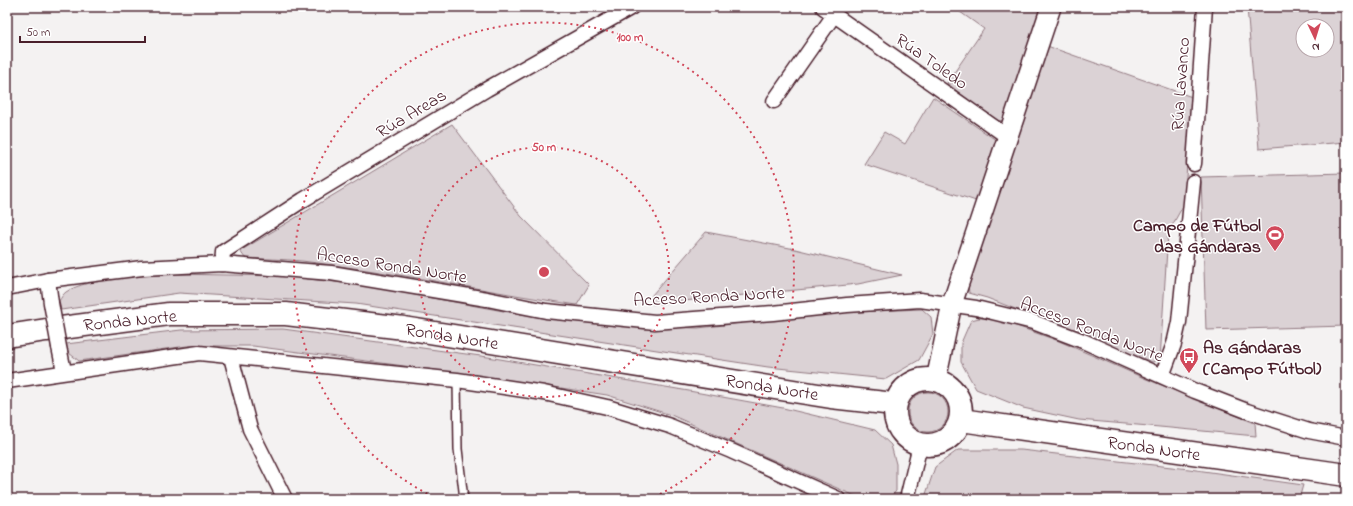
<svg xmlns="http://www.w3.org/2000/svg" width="1353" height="506" font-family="'Indie Flower',sans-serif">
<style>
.green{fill:#dbd2d5;stroke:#927880;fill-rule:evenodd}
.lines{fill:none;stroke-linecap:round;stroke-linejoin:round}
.lane-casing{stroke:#4a1f2b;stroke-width:10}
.street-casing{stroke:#4a1f2b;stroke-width:17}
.secondary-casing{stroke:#4a1f2b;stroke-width:22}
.highway-casing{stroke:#4a1f2b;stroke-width:25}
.lane{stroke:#fff;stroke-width:7}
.street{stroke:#fff;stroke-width:14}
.secondary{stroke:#fff;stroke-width:19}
.highway{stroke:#fff;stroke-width:22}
.street-bridge-casing{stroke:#4a1f2b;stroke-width:17;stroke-linecap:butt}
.street-bridge{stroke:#fff;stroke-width:14}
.ring{fill:none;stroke:#d1495b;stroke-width:2;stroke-dasharray:2 4}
.labels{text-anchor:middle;stroke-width:3;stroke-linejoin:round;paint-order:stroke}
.street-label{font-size:18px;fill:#4a1f2b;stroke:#fff}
.poi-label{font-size:18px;font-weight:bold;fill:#4a1f2b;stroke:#fff;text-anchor:end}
.centre{fill:#d1495b;stroke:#fff;stroke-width:2}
.ring-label{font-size:12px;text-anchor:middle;font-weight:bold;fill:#d1495b;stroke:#fff;stroke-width:3;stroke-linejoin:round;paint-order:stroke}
</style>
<rect width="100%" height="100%" fill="#f4f2f2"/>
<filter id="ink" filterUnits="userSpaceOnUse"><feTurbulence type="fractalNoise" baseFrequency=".025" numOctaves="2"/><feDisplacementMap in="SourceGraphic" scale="8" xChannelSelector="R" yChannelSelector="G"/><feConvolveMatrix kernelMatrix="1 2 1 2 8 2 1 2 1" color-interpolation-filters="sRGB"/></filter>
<g filter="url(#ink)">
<g class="green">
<path d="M953,7h87l-33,113 -10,1 -7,-4 -43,-34 37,-54z"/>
<path d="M1247,7h99v135l-87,7zM1303,26h24v24h-24z"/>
<path d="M1047,46l145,51 -8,107 -16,29 -8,127 -8,2 -165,-64 -18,-5 -1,-9z"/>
<path d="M933,97l63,43 -20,61 -112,-37 20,-32 21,12z"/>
<path d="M452,124l69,92 68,69 -12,20c-92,-14 -183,-33 -275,-44 -19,-2 -38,-2 -57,-3l-5,-7z"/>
<path d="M1346,173v153l-140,4 -5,-153z"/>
<path d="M706,232l89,17 107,26 -44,9 -206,20v-9z"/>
<path d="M172,274l111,2 78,9 159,29 89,11 89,3 130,-15 94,-4 9,8 2,17 -14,26 -33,19 -118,-12 -412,-63 -177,-11 -118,17 -2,-9c2,-3 4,-7 7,-9 22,-15 80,-16 106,-18z"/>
<path d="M979,318h7l22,5 51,18 85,37 111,45 1,13 -107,-10 -70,-6 -56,-12 -47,-19 -15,-27v-19l10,-23z"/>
<path d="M283,329l205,28 201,34 94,17 92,22 16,15 5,19v27l-6,7 -3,1h-25l-191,-84 -64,-20 -112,-17 -242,-32h-66l-108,15 -10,-8 -3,-9 115,-14z"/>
<circle cx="928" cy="412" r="20"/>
<path d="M958,450h63l168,19 114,16 -4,14h-372l-1,-5 9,-27z"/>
</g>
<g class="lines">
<g class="lane-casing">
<path id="lane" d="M457,380l1,69 6,50"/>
</g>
<g class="street-casing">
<g id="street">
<path d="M823,7l185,130"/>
<path d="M774,101l60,-86"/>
<path d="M1194,164l11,-157"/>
<path d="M222,264l1,-12 80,-52 184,-111 145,-82"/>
<path d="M48,280l3,23"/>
<path d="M7,288l41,-8 94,-12 80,-4 109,9 156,26 59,12 109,11 118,-9 74,-8 73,-5 56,8 57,14 50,19 112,50 52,20 62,20 37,7"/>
<path d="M59,347l5,24"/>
<path d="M231,357l19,72 35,70"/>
<path d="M1162,376l12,-32 5,-22 14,-140"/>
<path d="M7,381l192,-28 258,27 87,13 63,14 63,19 61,25 107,48"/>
<path d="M907,499l13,-54"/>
</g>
</g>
<g class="secondary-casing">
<path id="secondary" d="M936,380l16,-76 99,-297"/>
</g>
<g class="highway-casing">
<g id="highway">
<path d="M7,336l39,-6 123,-16h117l118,14 427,69 54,6 10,3"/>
<circle cx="928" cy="412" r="33"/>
<path d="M961,420l385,55"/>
</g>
</g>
<use href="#lane" class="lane"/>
<use href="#street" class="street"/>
<use href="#secondary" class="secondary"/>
<use href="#highway" class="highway"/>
<g class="street-bridge-casing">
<path id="street-bridge" d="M51,303l8,44"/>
</g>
<use href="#street-bridge" class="street-bridge"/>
</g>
</g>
<g class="ring">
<circle cx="544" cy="272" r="125"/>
<path d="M438 499A250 250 0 1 1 650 499"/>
</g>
<defs>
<g id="stadium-pin" transform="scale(1)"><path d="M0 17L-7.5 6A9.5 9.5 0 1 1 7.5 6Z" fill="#d1495b" stroke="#fff"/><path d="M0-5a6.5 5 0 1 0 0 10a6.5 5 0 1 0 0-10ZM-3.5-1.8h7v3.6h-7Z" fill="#fff"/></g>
<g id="bus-pin" transform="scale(1)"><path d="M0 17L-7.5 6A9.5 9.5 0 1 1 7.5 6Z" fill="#d1495b" stroke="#fff"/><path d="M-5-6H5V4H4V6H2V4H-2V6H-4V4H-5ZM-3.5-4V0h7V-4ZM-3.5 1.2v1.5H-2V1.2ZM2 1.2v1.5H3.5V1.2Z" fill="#fff"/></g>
</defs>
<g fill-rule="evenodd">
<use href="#stadium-pin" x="1275" y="235"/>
<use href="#bus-pin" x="1189" y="357"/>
</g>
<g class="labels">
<g class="street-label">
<text transform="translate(932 61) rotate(35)" y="6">Rúa Toledo</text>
<text transform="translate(1180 84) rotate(-86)" y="6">Rúa Lavanco</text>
<text transform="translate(411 113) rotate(-31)" y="6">Rúa Areas</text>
<text transform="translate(392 265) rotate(9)" y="6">Acceso Ronda Norte</text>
<text transform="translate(709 296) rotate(-3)" y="6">Acceso Ronda Norte</text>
<text transform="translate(130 320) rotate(-6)" y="6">Ronda Norte</text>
<text transform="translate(1092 329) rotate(21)" y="6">Acceso Ronda Norte</text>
<text transform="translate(452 336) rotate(9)" y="6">Ronda Norte</text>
<text transform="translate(772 387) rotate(9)" y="6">Ronda Norte</text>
<text transform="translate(1154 448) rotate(8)" y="6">Ronda Norte</text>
</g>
<g class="poi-label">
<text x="1261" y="231">Campo de Fútbol<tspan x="1261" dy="21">das Gándaras</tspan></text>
<text x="1203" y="353" text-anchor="start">As Gándaras<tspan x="1203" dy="21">(Campo Fútbol)</tspan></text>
</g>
</g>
<circle cx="544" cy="272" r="6" class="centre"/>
<g class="ring-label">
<text x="630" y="41">100 m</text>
<text x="544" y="151">50 m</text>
</g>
<rect width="1353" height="506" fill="none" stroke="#fff" stroke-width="24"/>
<rect x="12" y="12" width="1329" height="482" fill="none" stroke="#4a1f2b" stroke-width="1.5" filter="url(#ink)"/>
<g transform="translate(1315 38) rotate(176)"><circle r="19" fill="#ffffff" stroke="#b7a5aa"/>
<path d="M0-3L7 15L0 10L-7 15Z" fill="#d1495b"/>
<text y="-6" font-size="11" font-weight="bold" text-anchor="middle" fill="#4a1f2b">N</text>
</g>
<path d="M20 36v6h125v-6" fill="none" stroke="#4a1f2b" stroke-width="2"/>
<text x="26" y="36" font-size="12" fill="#4a1f2b" stroke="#ffffff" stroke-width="3" paint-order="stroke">50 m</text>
</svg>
